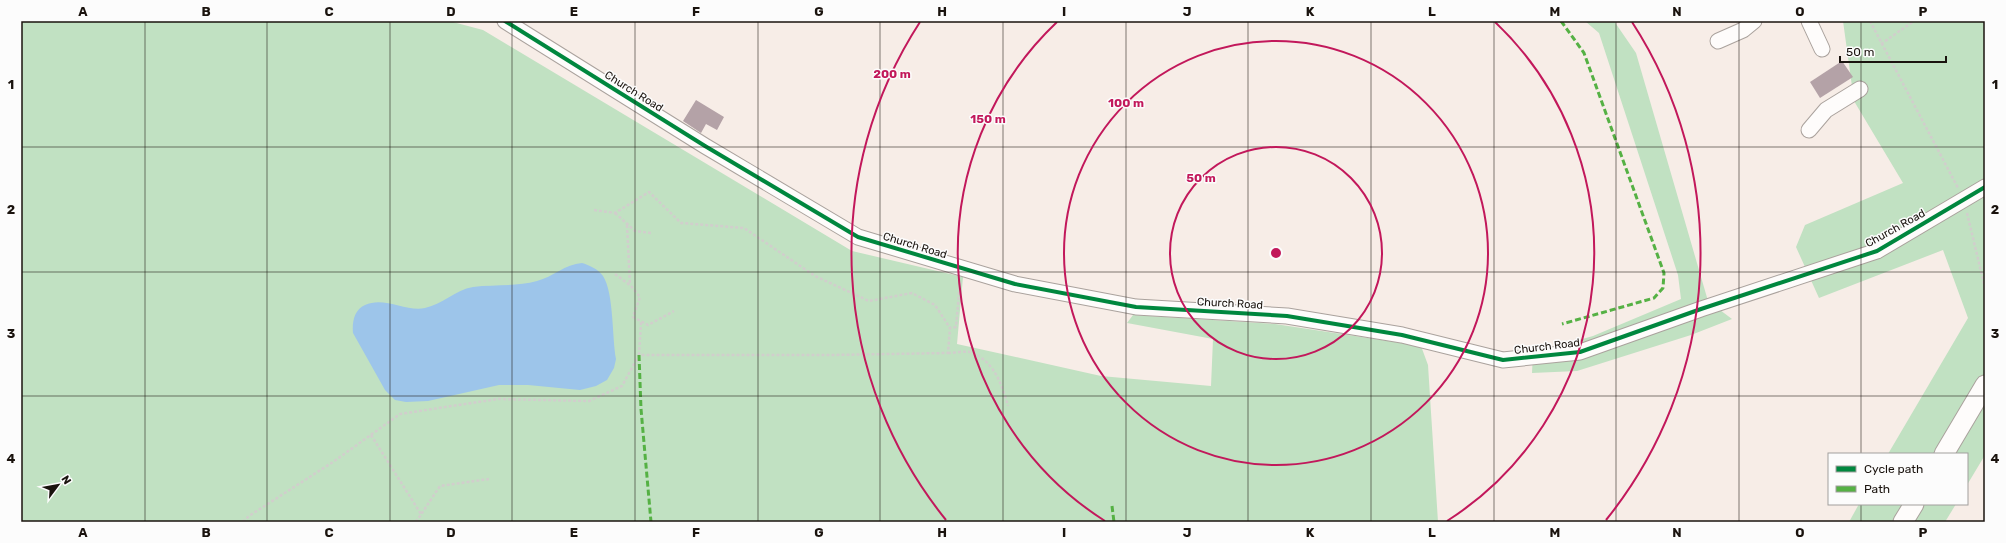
<svg xmlns="http://www.w3.org/2000/svg" width="2006" height="543" font-family="Rubik,sans-serif">
<style>
.green{fill:#c1e1c2}
.water{fill:#9dc5ea}
.building{fill:#b4a2a7}
.lines{fill:none;stroke-linecap:round;stroke-linejoin:round}
.minor-casing{stroke:#aaa29d;stroke-width:17}
.major-casing{stroke:#aaa29d;stroke-width:21}
.path{stroke:#d1cecc;stroke-width:2.5;stroke-dasharray:3 2;stroke-linecap:butt}
.minor{stroke:#fefcfb;stroke-width:15}
.major{stroke:#fefcfb;stroke-width:19}
.quiet{stroke:#55b144;stroke-width:3;stroke-dasharray:6 3;stroke-linecap:butt}
.cycleway-casing{stroke:#fcfcfc;stroke-width:6}
.cycleway{stroke:#00873e;stroke-width:4}
.grid{fill:none;stroke:#1a130e;stroke-width:1;stroke-opacity:0.55}
.ring{fill:none;stroke:#c2185b;stroke-width:2}
.labels{text-anchor:middle;stroke-width:3;stroke-linejoin:round;paint-order:stroke}
.street-label{font-size:11px;fill:#1a130e;stroke:#fcfcfc}
.centre{fill:#c2185b;stroke:#fcfcfc;stroke-width:2}
.ring-label{font-size:12px;text-anchor:middle;font-weight:bold;fill:#c2185b;stroke:#fcfcfc;stroke-width:3;stroke-linejoin:round;paint-order:stroke}
.neatline{fill:none;stroke:#1a130e;stroke-width:1.5}
.grid-label{font-size:13px;text-anchor:middle;font-weight:bold;fill:#1a130e}
</style>
<rect width="100%" height="100%" fill="#f7ede7"/>
<g class="green">
<path d="M21,21h428l34,9 369,221 111,26 -6,67 144,32 110,10 2,-47 -86,-16 6,-8 142,9 146,22 7,19 10,157h-1417z"/>
<path d="M1585,21h29l22,32 72,248 24,18 -41,16 -114,36 -45,2 1,-20 60,-17 88,-37 -3,-24 -79,-242z"/>
<path d="M1843,21h142v434l-18,30v-31h-79l80,-136 -25,-68 -124,48 -23,-51 9,-22 98,-42 -49,-82z"/>
<path d="M1859,504h97l-11,18h-96z"/>
</g>
<path class="water" d="M582,263c7,2 16,6 21,13 11,17 9,61 13,83l-2,9 -7,12 -11,6 -16,4 -52,-5h-29l-71,16 -22,1 -11,-2 -10,-10 -32,-57c-1,-11 1,-23 12,-28 19,-9 41,7 60,3 18,-4 30,-18 48,-21 21,-3 43,0 64,-6 16,-4 28,-17 45,-18z"/>
<g class="building">
<path d="M1842,61l11,16 -33,21 -10,-16z"/>
<path d="M696,100l28,17 -7,13 -11,-6 -5,9 -18,-12z"/>
</g>
<g class="lines">
<g class="minor-casing">
<g id="minor">
<path d="M505,21l200,125 153,91 157,47 121,23 151,9 115,19 101,25 77,-8 121,-43 176,-58 108,-64"/>
<path d="M1809,21l13,28"/>
<path d="M1718,41l25,-11 11,-9"/>
<path d="M1809,130l17,-20 34,-21"/>
</g>
</g>
<g class="major-casing">
<g id="major">
<path d="M1944,454l41,-69"/>
<path d="M1903,522l11,-18"/>
</g>
</g>
<g class="path">
<path d="M1870,21l88,167"/>
<path d="M1881,44l33,-23"/>
<path d="M594,210l21,3 34,-21 32,31 63,5 71,48 54,25 43,-8 23,12 15,23"/>
<path d="M615,213l20,18 16,2"/>
<path d="M1967,213l18,75"/>
<path d="M627,225l3,60"/>
<path d="M615,274l16,12 9,11 -7,20 15,8 26,-14"/>
<path d="M948,353c7,0 19,-3 25,0 22,10 29,32 35,53"/>
<path d="M639,355l2,-34"/>
<path d="M371,435l50,79"/>
<path d="M119,522h2"/>
<path d="M243,522l6,-6 84,-54 67,-48 98,-15 91,2 33,-15 17,-31h193l116,-2 2,-25 6,-1 4,-45"/>
<path d="M416,522l24,-36 49,-7"/>
</g>
<use href="#minor" class="minor"/>
<use href="#major" class="major"/>
<g class="quiet">
<path d="M1561,21l23,32 80,220 -1,15 -9,10 -92,26"/>
<path d="M639,355l2,54 10,113"/>
<path d="M1112,506l2,16"/>
</g>
<g class="cycleway-casing">
<path id="cycleway" d="M505,21l200,125 153,91 157,47 121,23 151,9 115,19 101,25 77,-8 121,-43 176,-58 108,-64"/>
</g>
<use href="#cycleway" class="cycleway"/>
</g>
<path class="grid" d="M145,21v501M267,21v501M390,21v501M512,21v501M635,21v501M758,21v501M880,21v501M1003,21v501M1126,21v501M1248,21v501M1371,21v501M1494,21v501M1616,21v501M1739,21v501M1861,21v433M21,147h1964M21,272h1964M21,396h1964M1861,504v18"/>
<g class="ring">
<circle cx="1276" cy="253" r="106"/>
<circle cx="1276" cy="253" r="212"/>
<path d="M1105 521A318 318 0 0 1 1057 22M1495 22A318 318 0 0 1 1447 521"/>
<path d="M946 520A424 424 0 0 1 920 22M1632 22A424 424 0 0 1 1606 520"/>
</g>
<g class="labels">
<g class="street-label">
<text transform="translate(634 91) rotate(32)" y="4">Church Road</text>
<text transform="translate(1895 228) rotate(-29)" y="4">Church Road</text>
<text transform="translate(915 245) rotate(17)" y="4">Church Road</text>
<text transform="translate(1230 303) rotate(3)" y="4">Church Road</text>
<text transform="translate(1547 346) rotate(-7)" y="4">Church Road</text>
</g>
</g>
<circle cx="1276" cy="253" r="6" class="centre"/>
<g class="ring-label">
<text x="892" y="78">200 m</text>
<text x="1126" y="107">100 m</text>
<text x="988" y="123">150 m</text>
<text x="1201" y="182">50 m</text>
</g>
<rect width="2006" height="543" fill="none" stroke="#fcfcfc" stroke-width="44"/>
<rect x="1828" y="453" width="140" height="52" fill="#fcfcfc" stroke="#a29f9d"/>
<rect x="1836" y="466" width="20" height="6" fill="#00873e" stroke="#a29f9d"/>
<text x="1864" y="473" font-size="12" fill="#1a130e">Cycle path</text>
<rect x="1836" y="486" width="20" height="6" fill="#55b144" stroke="#a29f9d"/>
<text x="1864" y="493" font-size="12" fill="#1a130e">Path</text>
<g transform="translate(58 485) rotate(58)" stroke="#fcfcfc" stroke-width="3" paint-order="stroke">
<path d="M0-3L7 15L0 10L-7 15Z" fill="#1a130e"/>
<text y="-6" font-size="11" font-weight="bold" text-anchor="middle" fill="#1a130e">N</text>
</g>
<path d="M1840 56v6h106v-6" fill="none" stroke="#1a130e" stroke-width="2"/>
<text x="1846" y="56" font-size="12" fill="#1a130e" stroke="#fcfcfc" stroke-width="3" paint-order="stroke">50 m</text>
<rect x="22" y="22" width="1962" height="499" class="neatline"/>
<g class="grid-label">
<text x="83" y="16">A</text>
<text x="206" y="16">B</text>
<text x="329" y="16">C</text>
<text x="451" y="16">D</text>
<text x="574" y="16">E</text>
<text x="696" y="16">F</text>
<text x="819" y="16">G</text>
<text x="942" y="16">H</text>
<text x="1064" y="16">I</text>
<text x="1187" y="16">J</text>
<text x="1310" y="16">K</text>
<text x="1432" y="16">L</text>
<text x="1555" y="16">M</text>
<text x="1677" y="16">N</text>
<text x="1800" y="16">O</text>
<text x="1923" y="16">P</text>
<text x="11" y="89">1</text>
<text x="1995" y="89">1</text>
<text x="11" y="214">2</text>
<text x="1995" y="214">2</text>
<text x="11" y="338">3</text>
<text x="1995" y="338">3</text>
<text x="11" y="463">4</text>
<text x="1995" y="463">4</text>
<text x="83" y="537">A</text>
<text x="206" y="537">B</text>
<text x="329" y="537">C</text>
<text x="451" y="537">D</text>
<text x="574" y="537">E</text>
<text x="696" y="537">F</text>
<text x="819" y="537">G</text>
<text x="942" y="537">H</text>
<text x="1064" y="537">I</text>
<text x="1187" y="537">J</text>
<text x="1310" y="537">K</text>
<text x="1432" y="537">L</text>
<text x="1555" y="537">M</text>
<text x="1677" y="537">N</text>
<text x="1800" y="537">O</text>
<text x="1923" y="537">P</text>
</g>
</svg>
